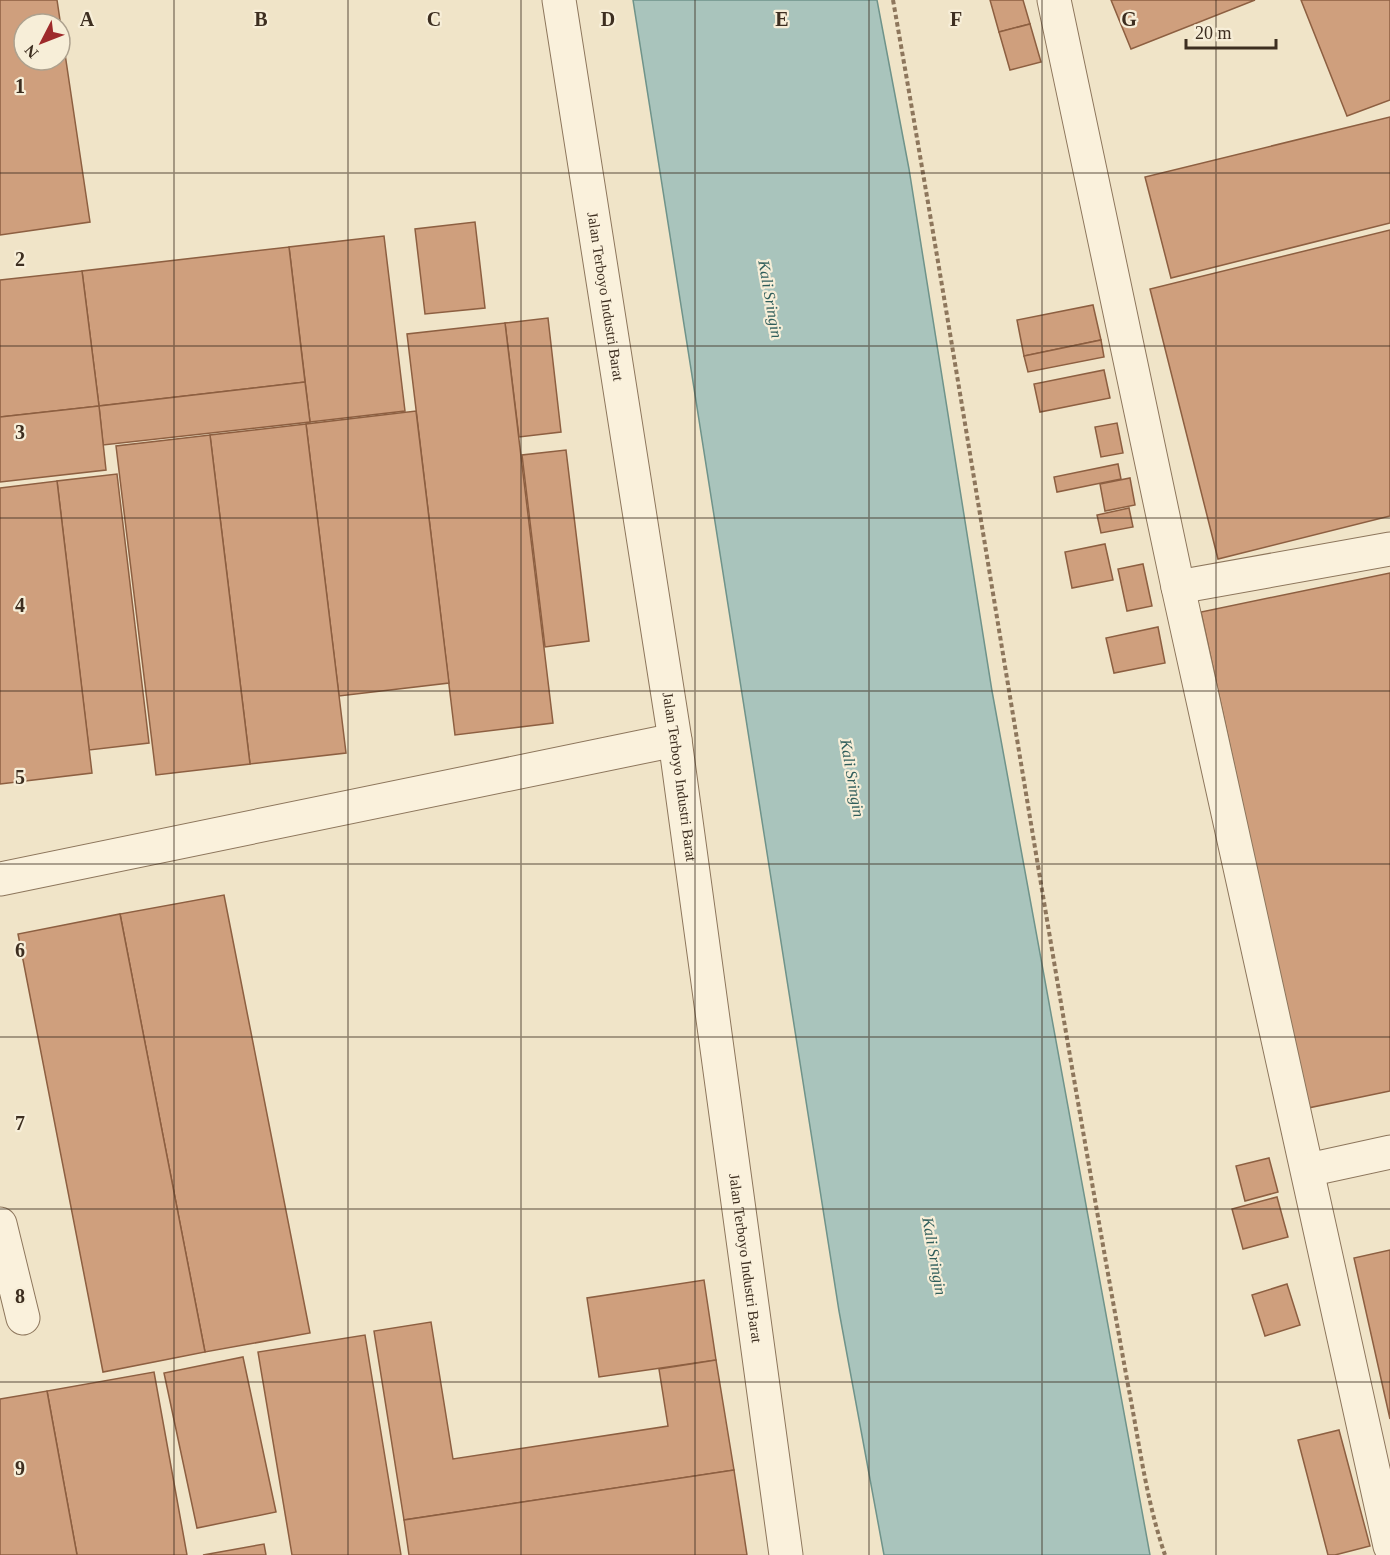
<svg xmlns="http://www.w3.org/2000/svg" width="1390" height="1555" font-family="Georgia,serif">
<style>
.water{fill:#a9c4bc;stroke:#6f938a;stroke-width:1.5}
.building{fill:#cf9f7d;stroke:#8d5f41;stroke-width:1.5;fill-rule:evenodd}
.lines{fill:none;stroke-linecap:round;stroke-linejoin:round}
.minor-casing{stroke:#8d765c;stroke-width:35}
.path{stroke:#8d765c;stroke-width:4;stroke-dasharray:4.5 3;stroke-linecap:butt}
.minor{stroke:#faf1dc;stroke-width:33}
.grid{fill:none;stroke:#3d2e20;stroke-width:1.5;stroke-opacity:0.55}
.labels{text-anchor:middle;stroke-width:4.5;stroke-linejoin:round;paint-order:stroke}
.street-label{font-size:15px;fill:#3d2e20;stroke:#f7eed8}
.water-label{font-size:16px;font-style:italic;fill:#2f5d5a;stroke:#f7eed8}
.grid-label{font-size:20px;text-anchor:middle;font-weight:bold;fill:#3d2e20;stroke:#f7eed8;stroke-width:4.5;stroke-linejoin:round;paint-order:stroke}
</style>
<rect width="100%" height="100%" fill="#f0e4c8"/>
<path class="water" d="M633,0h244l32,169 83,522 158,864h-266l-45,-244z"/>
<g class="building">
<path d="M0,0h57l33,222 -90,13zM24,24h36v36h-36z"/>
<path d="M990,0h33l7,24 -31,8z"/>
<path d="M1111,0h144l-124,49z"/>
<path d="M1301,0h89v100l-43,16z"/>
<path d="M1030,24l11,38 -31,8 -11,-38z"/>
<path d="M1390,117v106l-219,55 -26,-101z"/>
<path d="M475,222l10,86 -60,6 -10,-85z"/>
<path d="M1390,230v286l-172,43 -68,-270z"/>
<path d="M384,236l21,175 -95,11 -21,-175z"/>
<path d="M289,247l16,135 -206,24 -17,-135z"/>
<path d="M82,271l17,135 -99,11v-137z"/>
<path d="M1093,305l8,35 -77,16 -7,-36z"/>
<path d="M548,318l13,114 -42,5 -14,-114z"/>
<path d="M505,323l48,400 -98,12 -48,-401z"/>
<path d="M1101,340l3,17 -76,15 -4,-16z"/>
<path d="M1104,370l6,28 -70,14 -6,-28z"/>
<path d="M305,382l5,40 -207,23 -4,-39z"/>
<path d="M99,406l7,64 -106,12v-65z"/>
<path d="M416,411l33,272 -110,13 -33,-272z"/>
<path d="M1117,423l6,30 -22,4 -6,-30z"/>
<path d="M306,424l40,329 -96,11 -40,-329z"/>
<path d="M210,435l40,329 -94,11 -40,-329z"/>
<path d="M566,450l23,191 -44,6 -23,-192z"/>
<path d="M1118,464l3,15 -64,13 -3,-15z"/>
<path d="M117,474l32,269 -60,7 -32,-269z"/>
<path d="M1130,478l5,27 -30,6 -5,-27z"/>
<path d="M57,481l35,292 -92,11v-296z"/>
<path d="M1129,508l4,19 -32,6 -4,-18z"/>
<path d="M1105,544l8,36 -41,8 -7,-36z"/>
<path d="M1143,564l9,42 -25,5 -9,-42z"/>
<path d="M1390,573v518l-82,17 -107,-496z"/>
<path d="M1158,627l7,36 -51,10 -8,-35z"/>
<path d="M224,895l86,438 -105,19 -85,-438z"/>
<path d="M120,914l85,438 -102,20 -85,-438z"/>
<path d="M1269,1158l9,34 -33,9 -9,-35z"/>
<path d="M1277,1197l11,40 -45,12 -11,-40z"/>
<path d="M1390,1250v169l-36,-161z"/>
<path d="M704,1280l12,80 -117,17 -12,-79z"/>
<path d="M1287,1284l13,41 -35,11 -13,-41z"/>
<path d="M431,1322l22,137 215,-33 -9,-57 57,-9 18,110 -330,50 -30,-189z"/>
<path d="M365,1335l36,220h-109l-34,-203z"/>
<path d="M243,1357l33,155 -79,16 -33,-155z"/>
<path d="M154,1372l33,183h-110l-30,-164z"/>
<path d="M47,1391l30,164h-77v-156z"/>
<path d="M1339,1430l31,116 -35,9h-7l-30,-115z"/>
<path d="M734,1470l13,85h-338l-5,-35z"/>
<path d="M264,1544l2,11h-63z"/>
</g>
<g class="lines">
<g class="minor-casing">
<g id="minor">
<path id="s1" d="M559,0l116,740 111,815"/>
<path d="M1054,0l124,587 212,959"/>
<path d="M1178,587l212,-38"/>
<path d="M0,879l675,-139"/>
<path d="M1308,1170l82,-18"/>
<path d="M0,1224l23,94"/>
</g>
</g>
<path class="path" d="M893,0c62,352 117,704 177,1056 19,110 38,219 58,329 11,56 18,115 37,170"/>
<use href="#minor" class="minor"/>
</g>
<path class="grid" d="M174,0v1555M348,0v1555M521,0v1555M695,0v1555M869,0v1555M1042,0v1555M1216,0v1555M0,173h1390M0,346h1390M0,518h1390M0,691h1390M0,864h1390M0,1037h1390M0,1209h1390M0,1382h1390"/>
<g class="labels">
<g class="street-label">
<text dy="5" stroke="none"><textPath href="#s1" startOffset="300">Jalan Terboyo Industri Barat</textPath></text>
<text dy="5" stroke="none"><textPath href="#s1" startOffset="786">Jalan Terboyo Industri Barat</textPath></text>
<text dy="5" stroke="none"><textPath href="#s1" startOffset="1272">Jalan Terboyo Industri Barat</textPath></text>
</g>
<g class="water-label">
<text transform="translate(771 299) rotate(80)" y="6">Kali Sringin</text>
<text transform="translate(853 778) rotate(80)" y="6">Kali Sringin</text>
<text transform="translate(935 1256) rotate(80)" y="6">Kali Sringin</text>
</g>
</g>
<g class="grid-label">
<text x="87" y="26">A</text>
<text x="261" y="26">B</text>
<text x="434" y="26">C</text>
<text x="608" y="26">D</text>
<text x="782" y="26">E</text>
<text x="956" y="26">F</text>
<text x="1129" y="26">G</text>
<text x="20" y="93">1</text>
<text x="20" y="266">2</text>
<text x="20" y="439">3</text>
<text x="20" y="612">4</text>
<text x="20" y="784">5</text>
<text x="20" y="957">6</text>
<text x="20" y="1130">7</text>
<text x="20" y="1303">8</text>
<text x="20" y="1475">9</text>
</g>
<g transform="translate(42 42) rotate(228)"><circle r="28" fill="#f7eed8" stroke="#ada18e" stroke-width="1.5"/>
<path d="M0-4.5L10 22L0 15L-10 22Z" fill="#9e2a2b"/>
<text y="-9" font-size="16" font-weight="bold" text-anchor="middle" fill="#3d2e20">N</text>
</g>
<path d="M1186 39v9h90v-9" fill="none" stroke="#3d2e20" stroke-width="3"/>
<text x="1195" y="39" font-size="18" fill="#3d2e20" stroke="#f7eed8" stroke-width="4.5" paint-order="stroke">20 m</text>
</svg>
